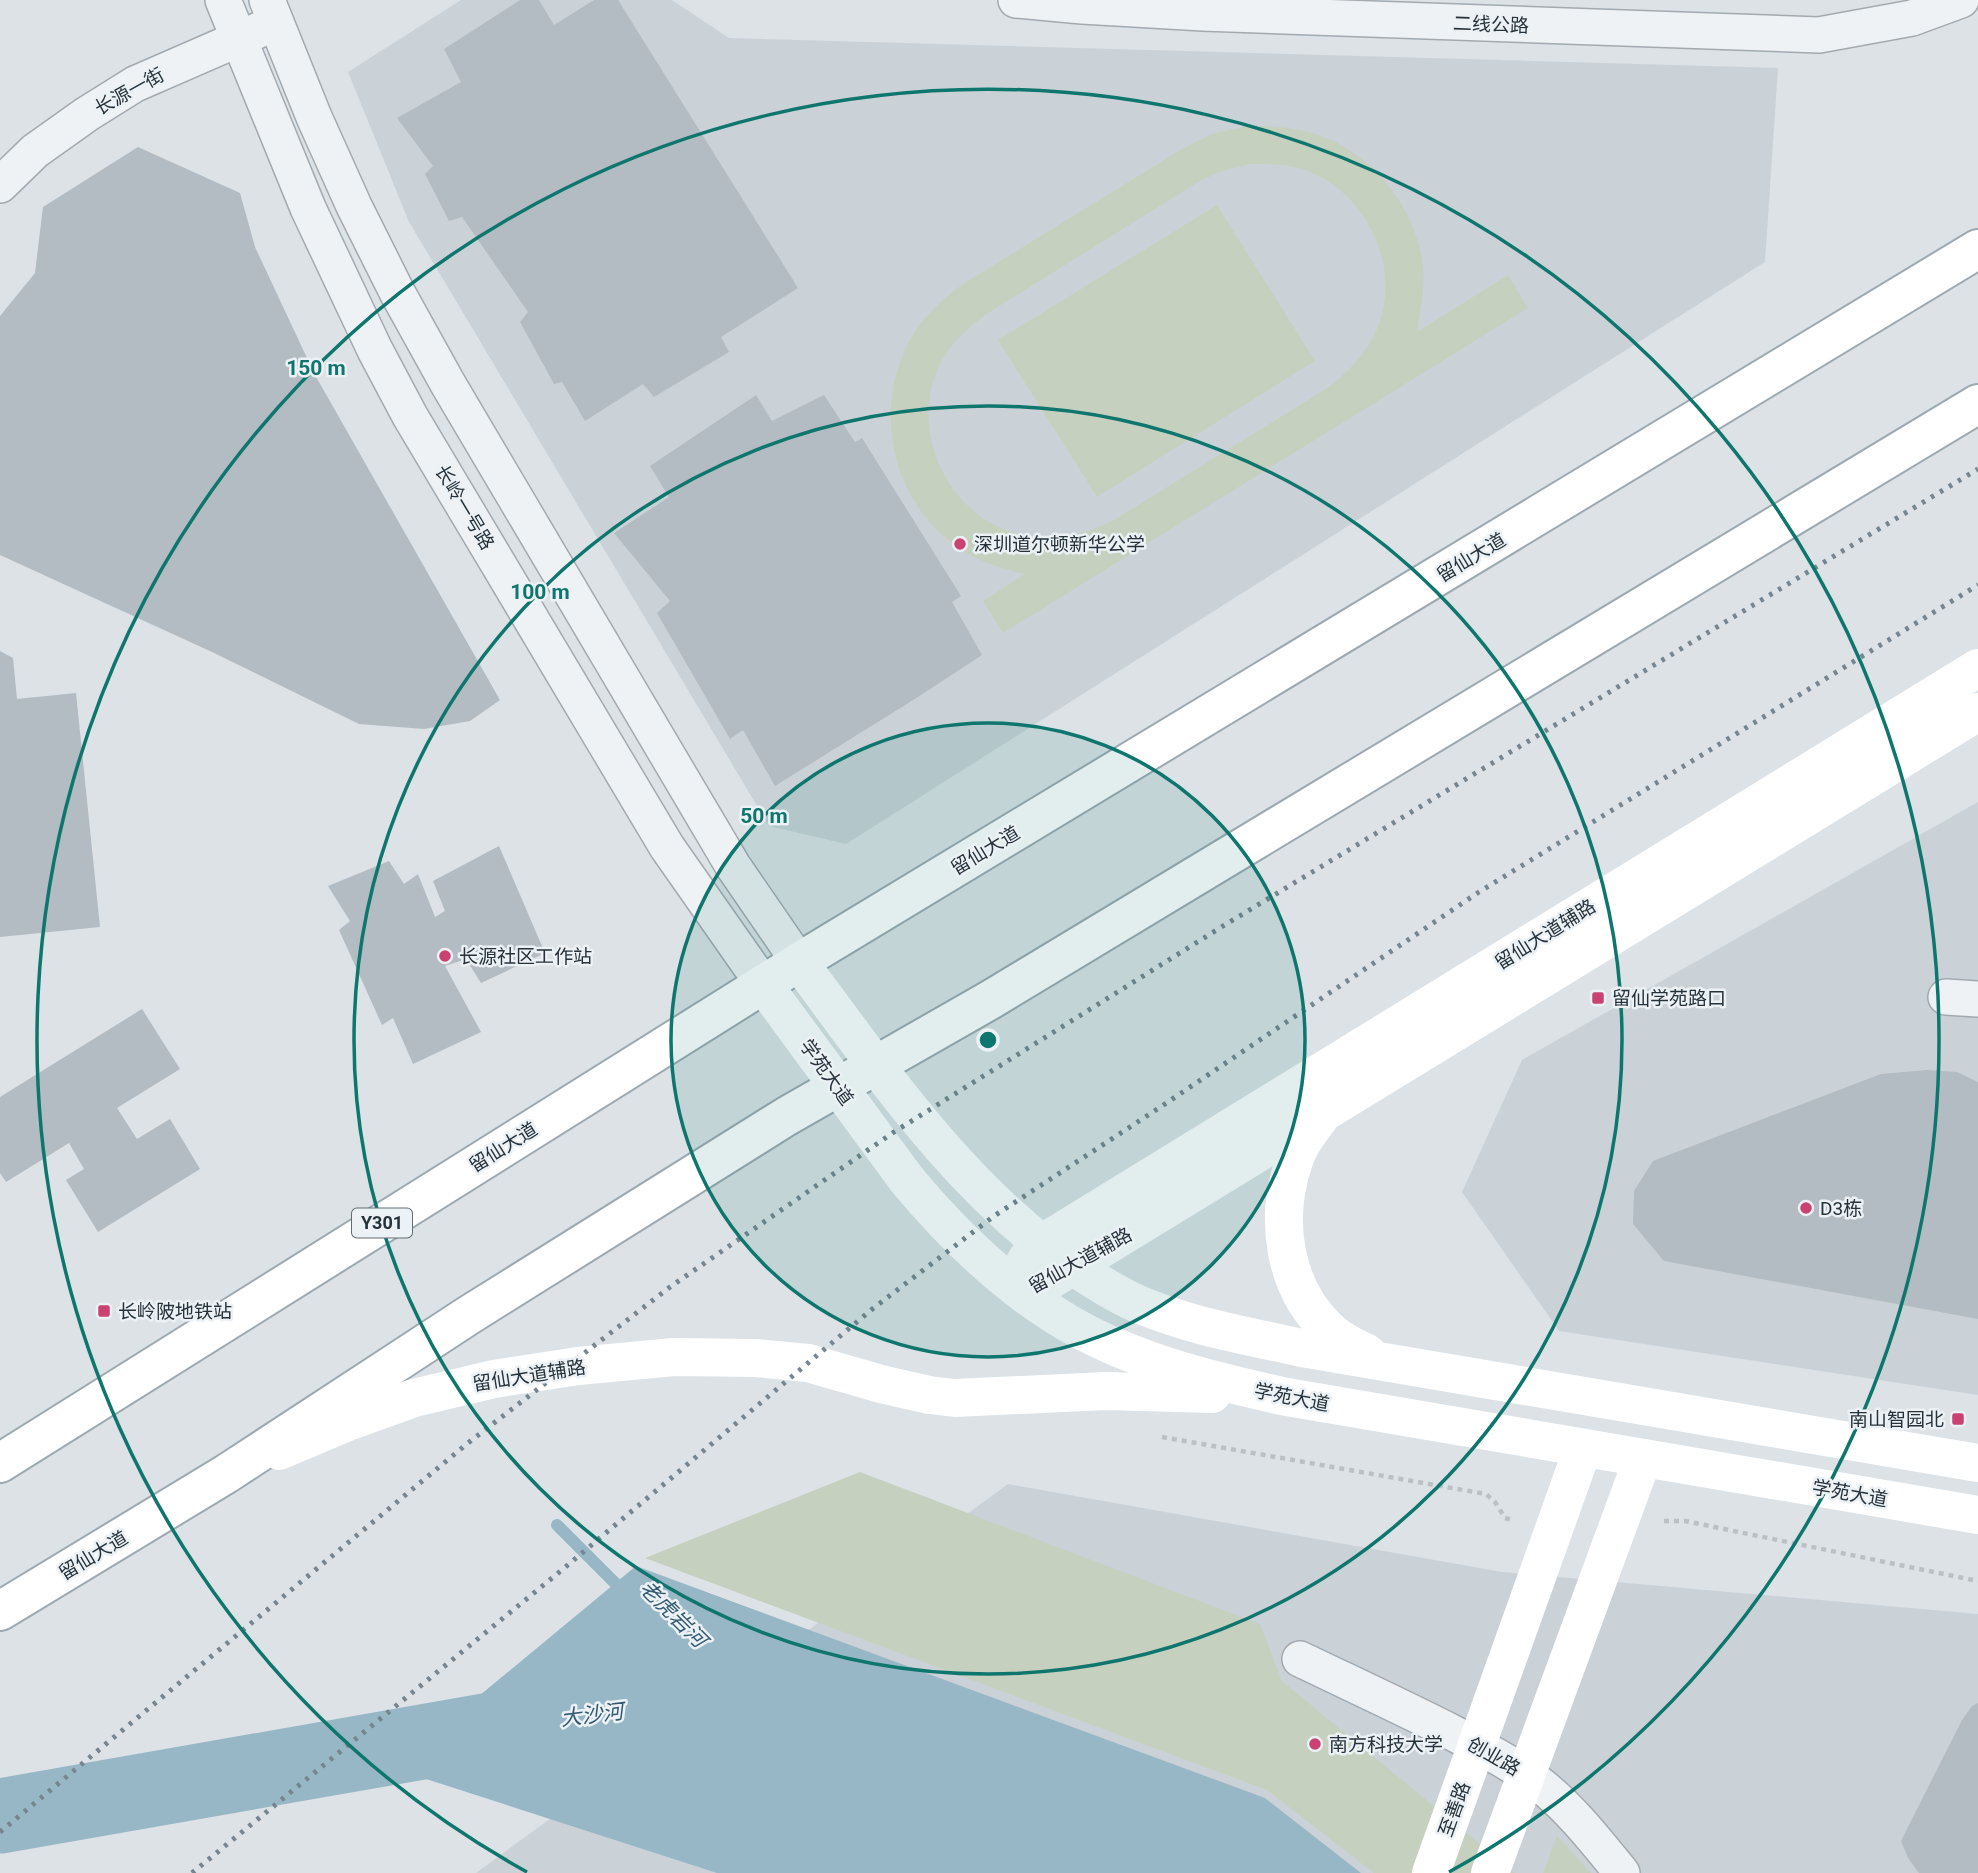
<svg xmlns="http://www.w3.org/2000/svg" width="1978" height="1873" font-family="Roboto,'Noto Sans SC',sans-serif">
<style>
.built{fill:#cad2d8}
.green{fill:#c6d0be;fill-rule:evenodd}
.water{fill:#97b7c6}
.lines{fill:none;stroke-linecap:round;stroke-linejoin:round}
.stream{stroke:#97b7c6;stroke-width:12}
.river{stroke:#97b7c6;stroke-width:75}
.building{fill:#b4bcc3}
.street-casing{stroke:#a2aab0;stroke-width:38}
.primary-casing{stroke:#9ca9b1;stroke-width:42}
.path{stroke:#bbc0c5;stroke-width:4.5;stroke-dasharray:5 5;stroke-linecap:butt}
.street{stroke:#eff2f5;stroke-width:35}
.secondary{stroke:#fff;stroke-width:38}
.primary{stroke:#fff;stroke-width:38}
.rail{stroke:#76858f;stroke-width:5;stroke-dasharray:3.5 7;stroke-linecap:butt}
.ring{fill:none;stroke:#0f766e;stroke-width:3.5}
.poi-dot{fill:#ca4272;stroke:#ebf1f4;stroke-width:2.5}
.labels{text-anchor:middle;stroke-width:5;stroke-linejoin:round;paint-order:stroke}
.shield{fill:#ebf1f4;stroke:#616c73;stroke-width:2}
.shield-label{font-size:18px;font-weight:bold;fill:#26333c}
.street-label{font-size:19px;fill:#26333c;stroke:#ebf1f4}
.poi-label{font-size:19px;fill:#26333c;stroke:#ebf1f4;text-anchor:start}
.water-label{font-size:21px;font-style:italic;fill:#32596f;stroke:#ebf1f4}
.centre{fill:#0f766e;stroke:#ebf1f4;stroke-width:3.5}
.ring-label{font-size:21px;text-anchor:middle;font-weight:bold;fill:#0f766e;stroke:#ebf1f4;stroke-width:5;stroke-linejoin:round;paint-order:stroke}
</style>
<rect width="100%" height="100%" fill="#dce2e6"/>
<g class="built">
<path d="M461,0h211l57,38 1049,30 -13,194 -919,582 -77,-18 -360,-604 -61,-150z"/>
<path d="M1978,802v593l-419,-64 -97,-139 60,-132z"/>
<path d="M1008,1484l494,88 476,42v259h-1502z"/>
</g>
<g class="green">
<path d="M1247,126c24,0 46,1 69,8 56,18 102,75 107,134 2,23 -3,42 -6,64l91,-57 20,33 -525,325 -20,-32 42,-27c-20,-5 -41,-10 -59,-22 -75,-43 -97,-147 -52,-219 13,-20 30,-35 49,-49l219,-135 30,-15zM1251,164c18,0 36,0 54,6 60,21 96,94 74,154 -10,27 -29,46 -50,63l-215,133c-25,12 -49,20 -77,17 -87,-7 -138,-112 -90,-185 10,-15 24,-26 38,-37l215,-134 25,-11z"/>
<path d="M1217,205l98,156 -218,136 -99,-157z"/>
<path d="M860,1472l400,152 22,57 233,192h-141l-107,-83 -622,-232z"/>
<path d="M1557,1836l34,37h-48z"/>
</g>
<path class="water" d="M636,1566l629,232 96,75h-644l-325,-105z"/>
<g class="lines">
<path class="stream" d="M557,1525l69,69"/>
<path class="river" d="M0,1816l525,-92"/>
</g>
<g class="building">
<path d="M520,0h19l15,25 40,-25h24l180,288 -77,49 8,15 -75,45 -11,-13 -58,37 -23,-39 -8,2 -34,-62 8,-10 -66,-95 -13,4 -24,-47 8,-8 -36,-48 64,-36 -17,-33z"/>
<path d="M138,147l102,46 15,54 60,128 185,325 -30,21 -46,8 -65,-5 -147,-72 -212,-97v-239l35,-43 8,-66z"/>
<path d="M756,395l16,26 52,-26 31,47 7,-4 99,158 -9,6 30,53 -64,42 -143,89 -32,-56 -13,9 -73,-126 13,-12 -56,-68 55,-36 -19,-31z"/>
<path d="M0,651l13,7 4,41 59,-6 24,234 -100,10z"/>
<path d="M499,846l46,107 -64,30 -15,-24 -21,7 36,66 -68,32 -20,-46 -11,7 -43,-95 11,-9 -22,-35 61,-25 15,23 14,-10 17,43 10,-6 -12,-30z"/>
<path d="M142,1009l38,60 -63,39 20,31 33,-20 30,50 -102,63 -32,-52 18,-11 -15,-26 -63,39 -6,-9v-76z"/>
<path d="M1927,1070l30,2 21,10v237l-314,-58 -31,-37 1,-33 19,-30 228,-87z"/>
<path d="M1978,1703v170h-59l-11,-15 -7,-17 61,-121 10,-14z"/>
</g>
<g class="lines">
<g class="street-casing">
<g id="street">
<path d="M223,0l85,208 67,142 35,66 257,431 96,137"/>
<path d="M267,0l47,117 40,89 43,86 51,92 285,482 66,96"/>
<path d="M1016,0l66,6 121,7 616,22 93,-17 49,-18"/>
<path d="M0,185l35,-34 52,-37 48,-30 124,-54"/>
<path d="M1946,997l32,2"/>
<path d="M1300,1659c52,25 104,49 155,75 27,14 54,28 79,46 34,25 61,60 88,93"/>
</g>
</g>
<g class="primary-casing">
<g id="primary">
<path d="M0,1463l799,-501 1179,-713"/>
<path d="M0,1611l226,-137 243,-159 318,-199 203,-116 988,-596"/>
</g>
</g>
<g class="path">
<path d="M1162,1437l324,57 9,8 10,16 8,2"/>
<path d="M1664,1521h21l293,60"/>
</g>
<use href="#street" class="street"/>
<g class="secondary">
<path d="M1978,668l-937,576c-19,16 -24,27 -15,51l952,-583"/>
<path d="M799,962c82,110 167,236 284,311 19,12 39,25 60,33 51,21 105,30 159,42l676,115"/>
<path d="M763,984l144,196c50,60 107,115 177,152 63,33 134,50 203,65l691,118"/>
<path d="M1319,1119c-10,13 -20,26 -25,42 -20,58 -11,127 36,170 11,10 24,16 37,22"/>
<path d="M279,1451l71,-30 64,-23 80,-19 84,-13 96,-9 82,1 52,5 73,21 48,11 26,3 151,-7 106,3"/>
<path d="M1431,1873l152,-425"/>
<path d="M1490,1873l153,-415"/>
</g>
<use href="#primary" class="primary"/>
<g class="rail">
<path d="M0,1832l468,-389 202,-156 224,-155 329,-206 755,-457"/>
<path d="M192,1873l365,-299 314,-264 123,-94 168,-110 317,-214 499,-307"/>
</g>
</g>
<circle cx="988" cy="1040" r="317" fill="#0f766e" fill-opacity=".12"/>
<g class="ring">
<circle cx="988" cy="1040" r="317"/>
<circle cx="988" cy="1040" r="634"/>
<path d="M527 1872A951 951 0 1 1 1449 1872"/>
</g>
<g class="poi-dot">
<circle cx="960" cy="544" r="7"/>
<circle cx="445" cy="956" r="7"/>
<rect x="1591" y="991" width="14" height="14" rx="3.5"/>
<circle cx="1806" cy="1208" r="7"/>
<rect x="97" y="1304" width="14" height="14" rx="3.5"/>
<rect x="1951" y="1412" width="14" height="14" rx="3.5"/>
<circle cx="1315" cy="1744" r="7"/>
</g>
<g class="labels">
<rect class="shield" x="352" y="1208.5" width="60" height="29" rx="5"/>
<g class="shield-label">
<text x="382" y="1229">Y301</text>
</g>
<g class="street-label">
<text transform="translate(1491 24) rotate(2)" y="7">二线公路</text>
<text transform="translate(129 91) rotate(-29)" y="7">长源一街</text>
<text transform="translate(465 507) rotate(59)" y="7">长岭一号路</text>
<text transform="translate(1471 557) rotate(-31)" y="7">留仙大道</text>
<text transform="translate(985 850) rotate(-31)" y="7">留仙大道</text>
<text transform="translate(1545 934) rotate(-32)" y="7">留仙大道辅路</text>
<text transform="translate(827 1072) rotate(54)" y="7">学苑大道</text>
<text transform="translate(503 1147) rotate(-32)" y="7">留仙大道</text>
<text transform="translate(1080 1260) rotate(-29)" y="7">留仙大道辅路</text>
<text transform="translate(529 1375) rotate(-9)" y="7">留仙大道辅路</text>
<text transform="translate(1292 1397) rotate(11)" y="7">学苑大道</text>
<text transform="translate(1850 1493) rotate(10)" y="7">学苑大道</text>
<text transform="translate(93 1555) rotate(-31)" y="7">留仙大道</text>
<text transform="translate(1494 1756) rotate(30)" y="7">创业路</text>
<text transform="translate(1454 1809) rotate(-70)" y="7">至善路</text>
</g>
<g class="poi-label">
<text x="974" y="551">深圳道尔顿新华公学</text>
<text x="459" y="963">长源社区工作站</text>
<text x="1612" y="1005">留仙学苑路口</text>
<text x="1820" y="1215">D3栋</text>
<text x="118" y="1318">长岭陂地铁站</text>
<text x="1944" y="1426" text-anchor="end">南山智园北</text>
<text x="1329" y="1751">南方科技大学</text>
</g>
<g class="water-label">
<text transform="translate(673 1614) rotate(45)" y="7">老虎岩河</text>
<text transform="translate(592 1715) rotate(-7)" y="7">大沙河</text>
</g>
</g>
<circle cx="988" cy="1040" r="10" class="centre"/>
<g class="ring-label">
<text x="316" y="375">150 m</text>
<text x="540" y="599">100 m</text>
<text x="764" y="823">50 m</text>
</g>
</svg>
